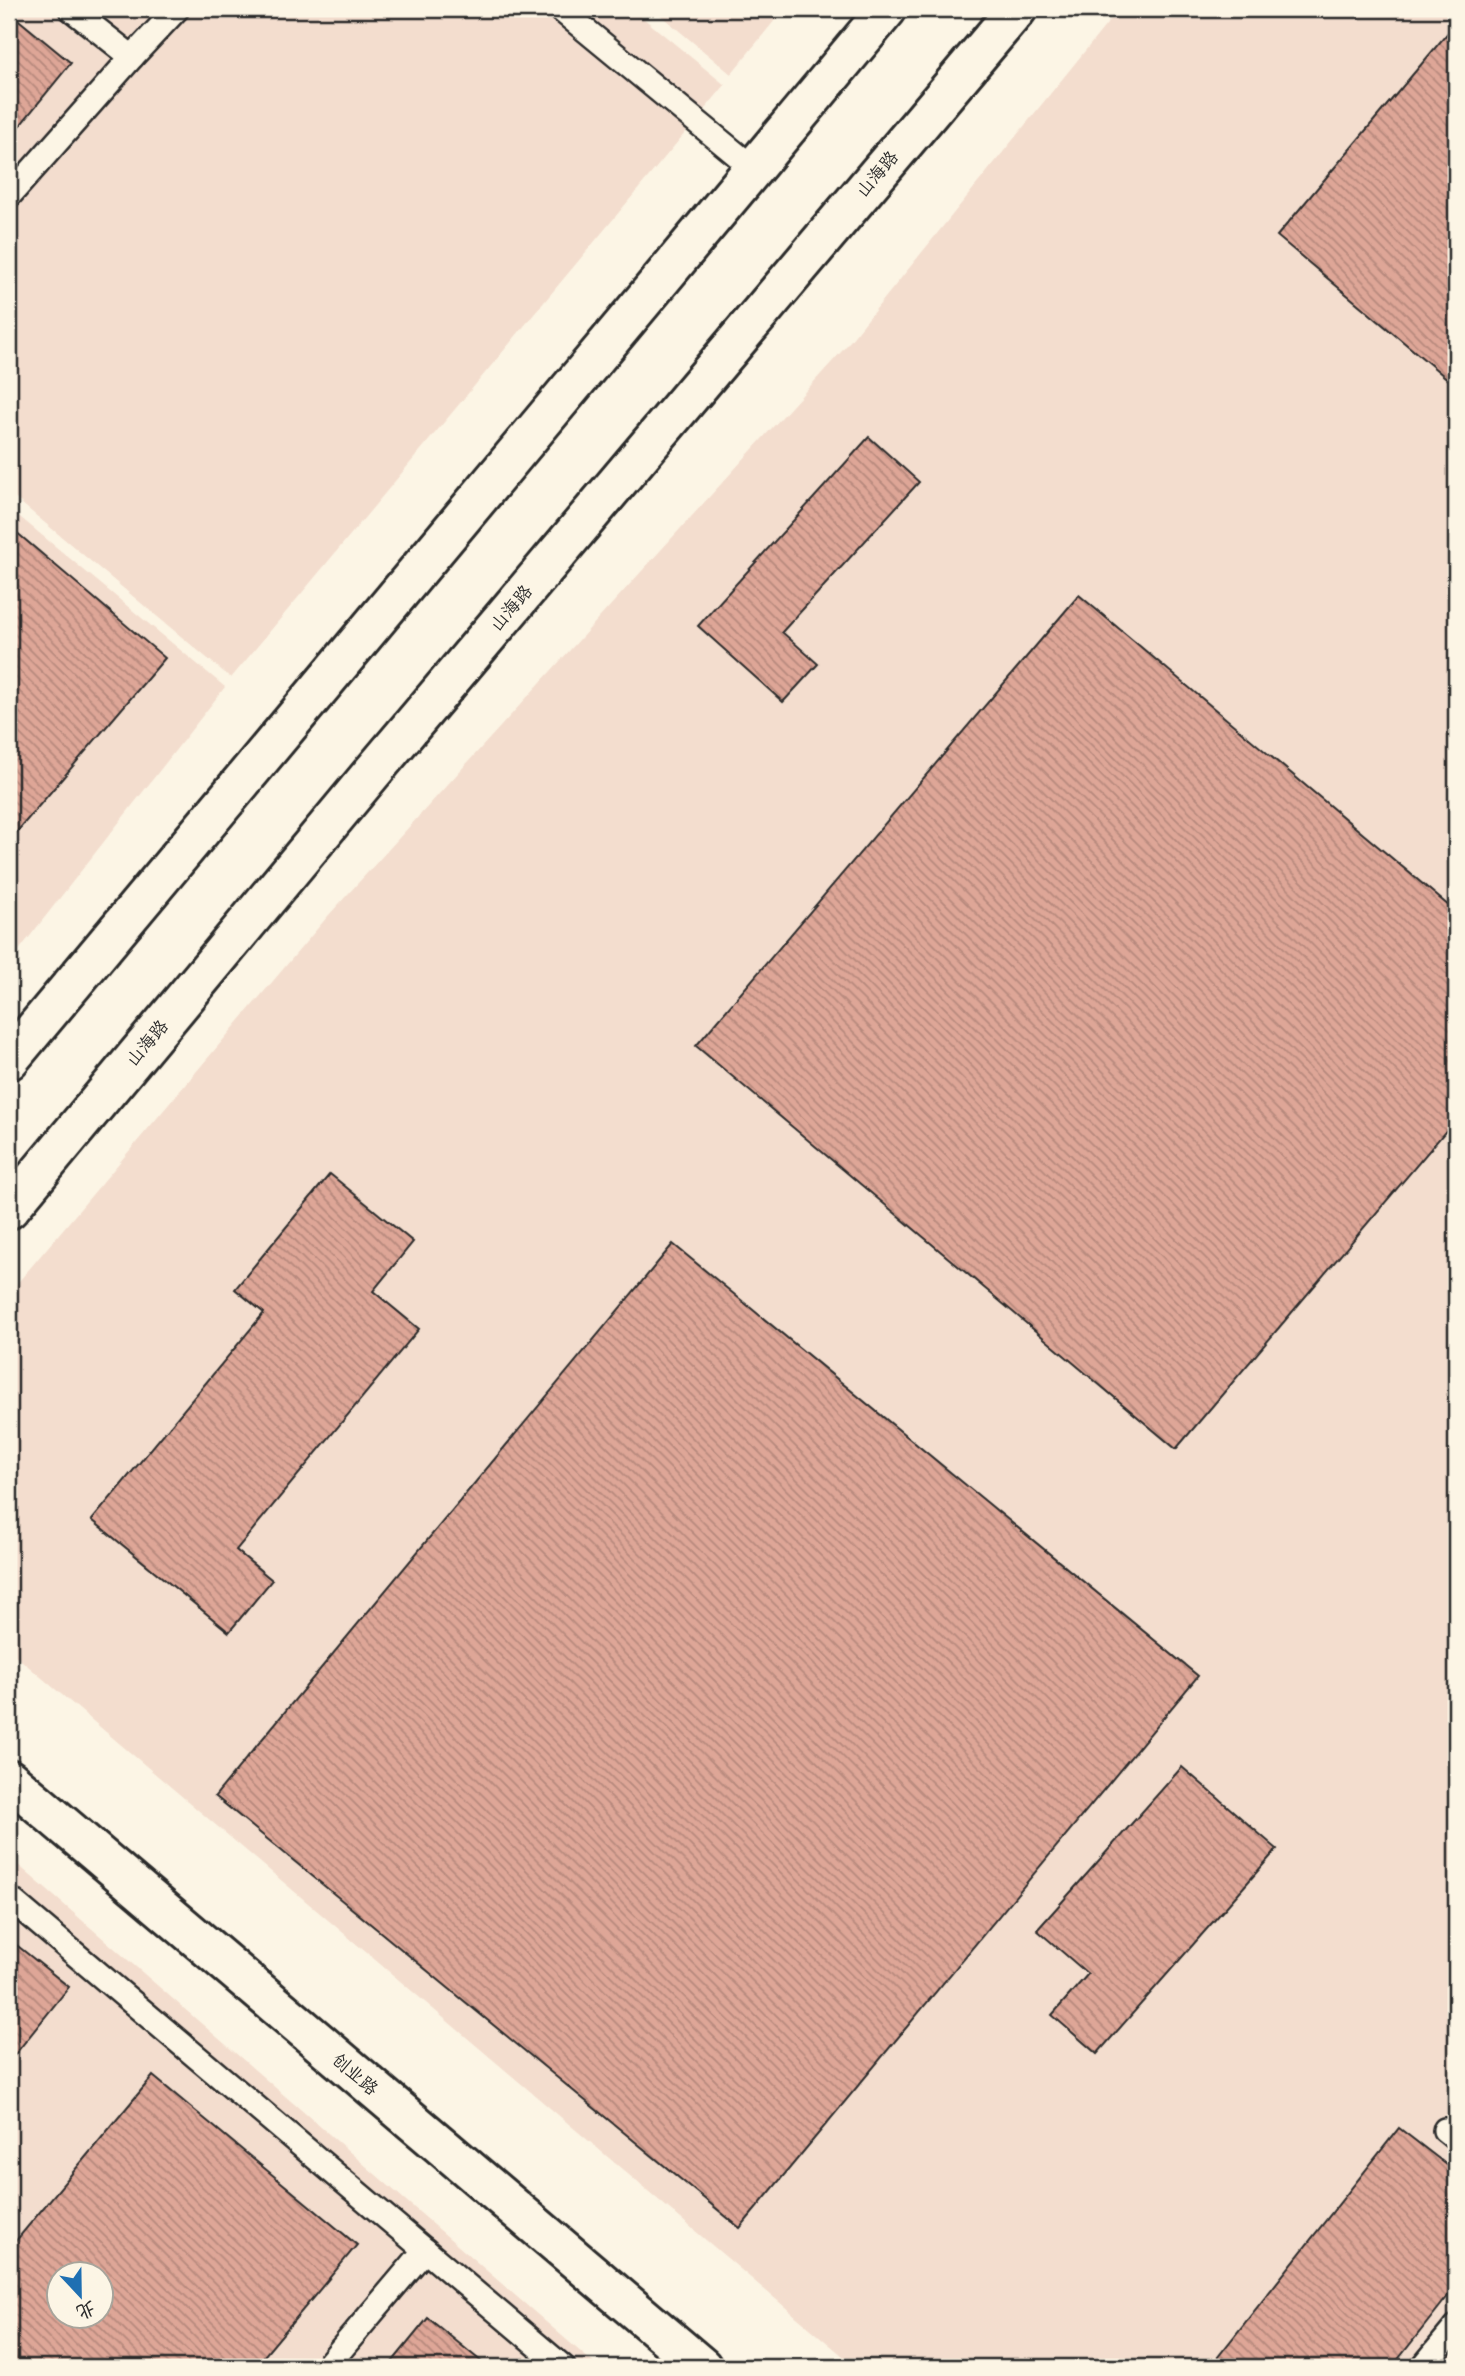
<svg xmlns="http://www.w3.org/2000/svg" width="1465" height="2376" font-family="Delius,'LXGW WenKai TC',sans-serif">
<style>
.built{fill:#f3ddce;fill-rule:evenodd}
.building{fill:url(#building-back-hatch);stroke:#2b2b2b;stroke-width:2;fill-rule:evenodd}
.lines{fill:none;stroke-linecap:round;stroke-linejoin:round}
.service-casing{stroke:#2b2b2b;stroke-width:28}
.tertiary-casing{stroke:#2b2b2b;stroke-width:44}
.secondary-casing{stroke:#2b2b2b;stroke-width:44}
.service{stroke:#fcf5e5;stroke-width:23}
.tertiary{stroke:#fcf5e5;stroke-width:38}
.secondary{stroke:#fcf5e5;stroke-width:38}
.labels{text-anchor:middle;stroke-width:5;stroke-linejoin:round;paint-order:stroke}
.street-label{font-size:18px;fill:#2b2b2b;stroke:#fcf5e5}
</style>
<defs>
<pattern id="building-back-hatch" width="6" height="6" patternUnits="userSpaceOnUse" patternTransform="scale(1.75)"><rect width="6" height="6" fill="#dea697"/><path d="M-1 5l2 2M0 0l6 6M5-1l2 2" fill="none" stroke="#b4877b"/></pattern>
</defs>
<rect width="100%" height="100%" fill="#fcf5e5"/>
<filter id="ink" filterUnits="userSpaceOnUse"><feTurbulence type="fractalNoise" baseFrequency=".0143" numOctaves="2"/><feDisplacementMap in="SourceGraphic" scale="14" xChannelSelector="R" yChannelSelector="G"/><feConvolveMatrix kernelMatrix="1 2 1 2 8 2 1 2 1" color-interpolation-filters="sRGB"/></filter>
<g filter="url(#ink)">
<g class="built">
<path d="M9,9h623l93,76 -494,593 -222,-185z"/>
<path d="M653,9h131l-53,65z"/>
<path d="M1119,9h337v2358h-600l-847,-717v-357l319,-377 514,-565z"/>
<path d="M9,508l216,179 -216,276z"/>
<path d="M9,1857l589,510h-589zM60,2274h42v42h-42z"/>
</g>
<g class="building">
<path d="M9,12l62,51 -62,76z"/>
<path d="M1456,23v363l-179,-150z"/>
<path d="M869,437l50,45 -137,150 36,32 -35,38 -85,-76z"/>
<path d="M9,526l156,132 -156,183z"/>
<path d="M1079,595l377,317v207l-280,330 -480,-403z"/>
<path d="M330,1174l83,68 -40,49 46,38 -183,221 36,30 -43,52 -137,-112 172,-207 -29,-24z"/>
<path d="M673,1244l525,432 -458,552 -525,-432z"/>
<path d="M1182,1767l95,82 -180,205 -45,-39 36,-41 -51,-44z"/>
<path d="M9,1939l60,48 -60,75z"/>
<path d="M153,2076l204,169 -102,122h-246v-118zM60,2274h42v42h-42z"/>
<path d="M1399,2128l57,44v114l-64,81h-182z"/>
<path d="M428,2318l60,49h-100z"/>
</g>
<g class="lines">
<g class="service-casing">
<g id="service">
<path d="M71,9l61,48 45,-48"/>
<path d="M560,9l193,159"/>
<path d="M9,196l123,-139"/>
<path d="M9,1898l554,469"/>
<path d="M1445,2130l11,9"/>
<path d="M326,2367l99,-117"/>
<path d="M1423,2367l33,-40"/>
</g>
</g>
<g class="tertiary-casing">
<path id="tertiary" d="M9,1779l693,588"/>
</g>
<g class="secondary-casing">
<g id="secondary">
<path d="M9,1060l878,-1051"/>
<path d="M9,1209l362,-435 646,-765"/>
</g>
</g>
<use href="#service" class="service"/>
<use href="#tertiary" class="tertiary"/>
<use href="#secondary" class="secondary"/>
</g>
</g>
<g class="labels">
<g class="street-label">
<text transform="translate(877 174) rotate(-50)" y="6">山海路</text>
<text transform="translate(511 608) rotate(-50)" y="6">山海路</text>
<text transform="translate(147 1043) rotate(-50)" y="6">山海路</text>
<text transform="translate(355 2074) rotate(40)" y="6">创业路</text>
</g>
</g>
<rect width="1465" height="2376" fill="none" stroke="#fcf5e5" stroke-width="35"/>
<rect x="18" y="18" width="1430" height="2341" fill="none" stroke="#2b2b2b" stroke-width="2.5" filter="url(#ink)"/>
<g transform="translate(80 2295) rotate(158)"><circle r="33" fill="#fcf5e5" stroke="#a8a49b" stroke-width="2"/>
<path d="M0-5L12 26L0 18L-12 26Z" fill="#1f6fb2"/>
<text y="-10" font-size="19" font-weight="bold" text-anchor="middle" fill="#2b2b2b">北</text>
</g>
</svg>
